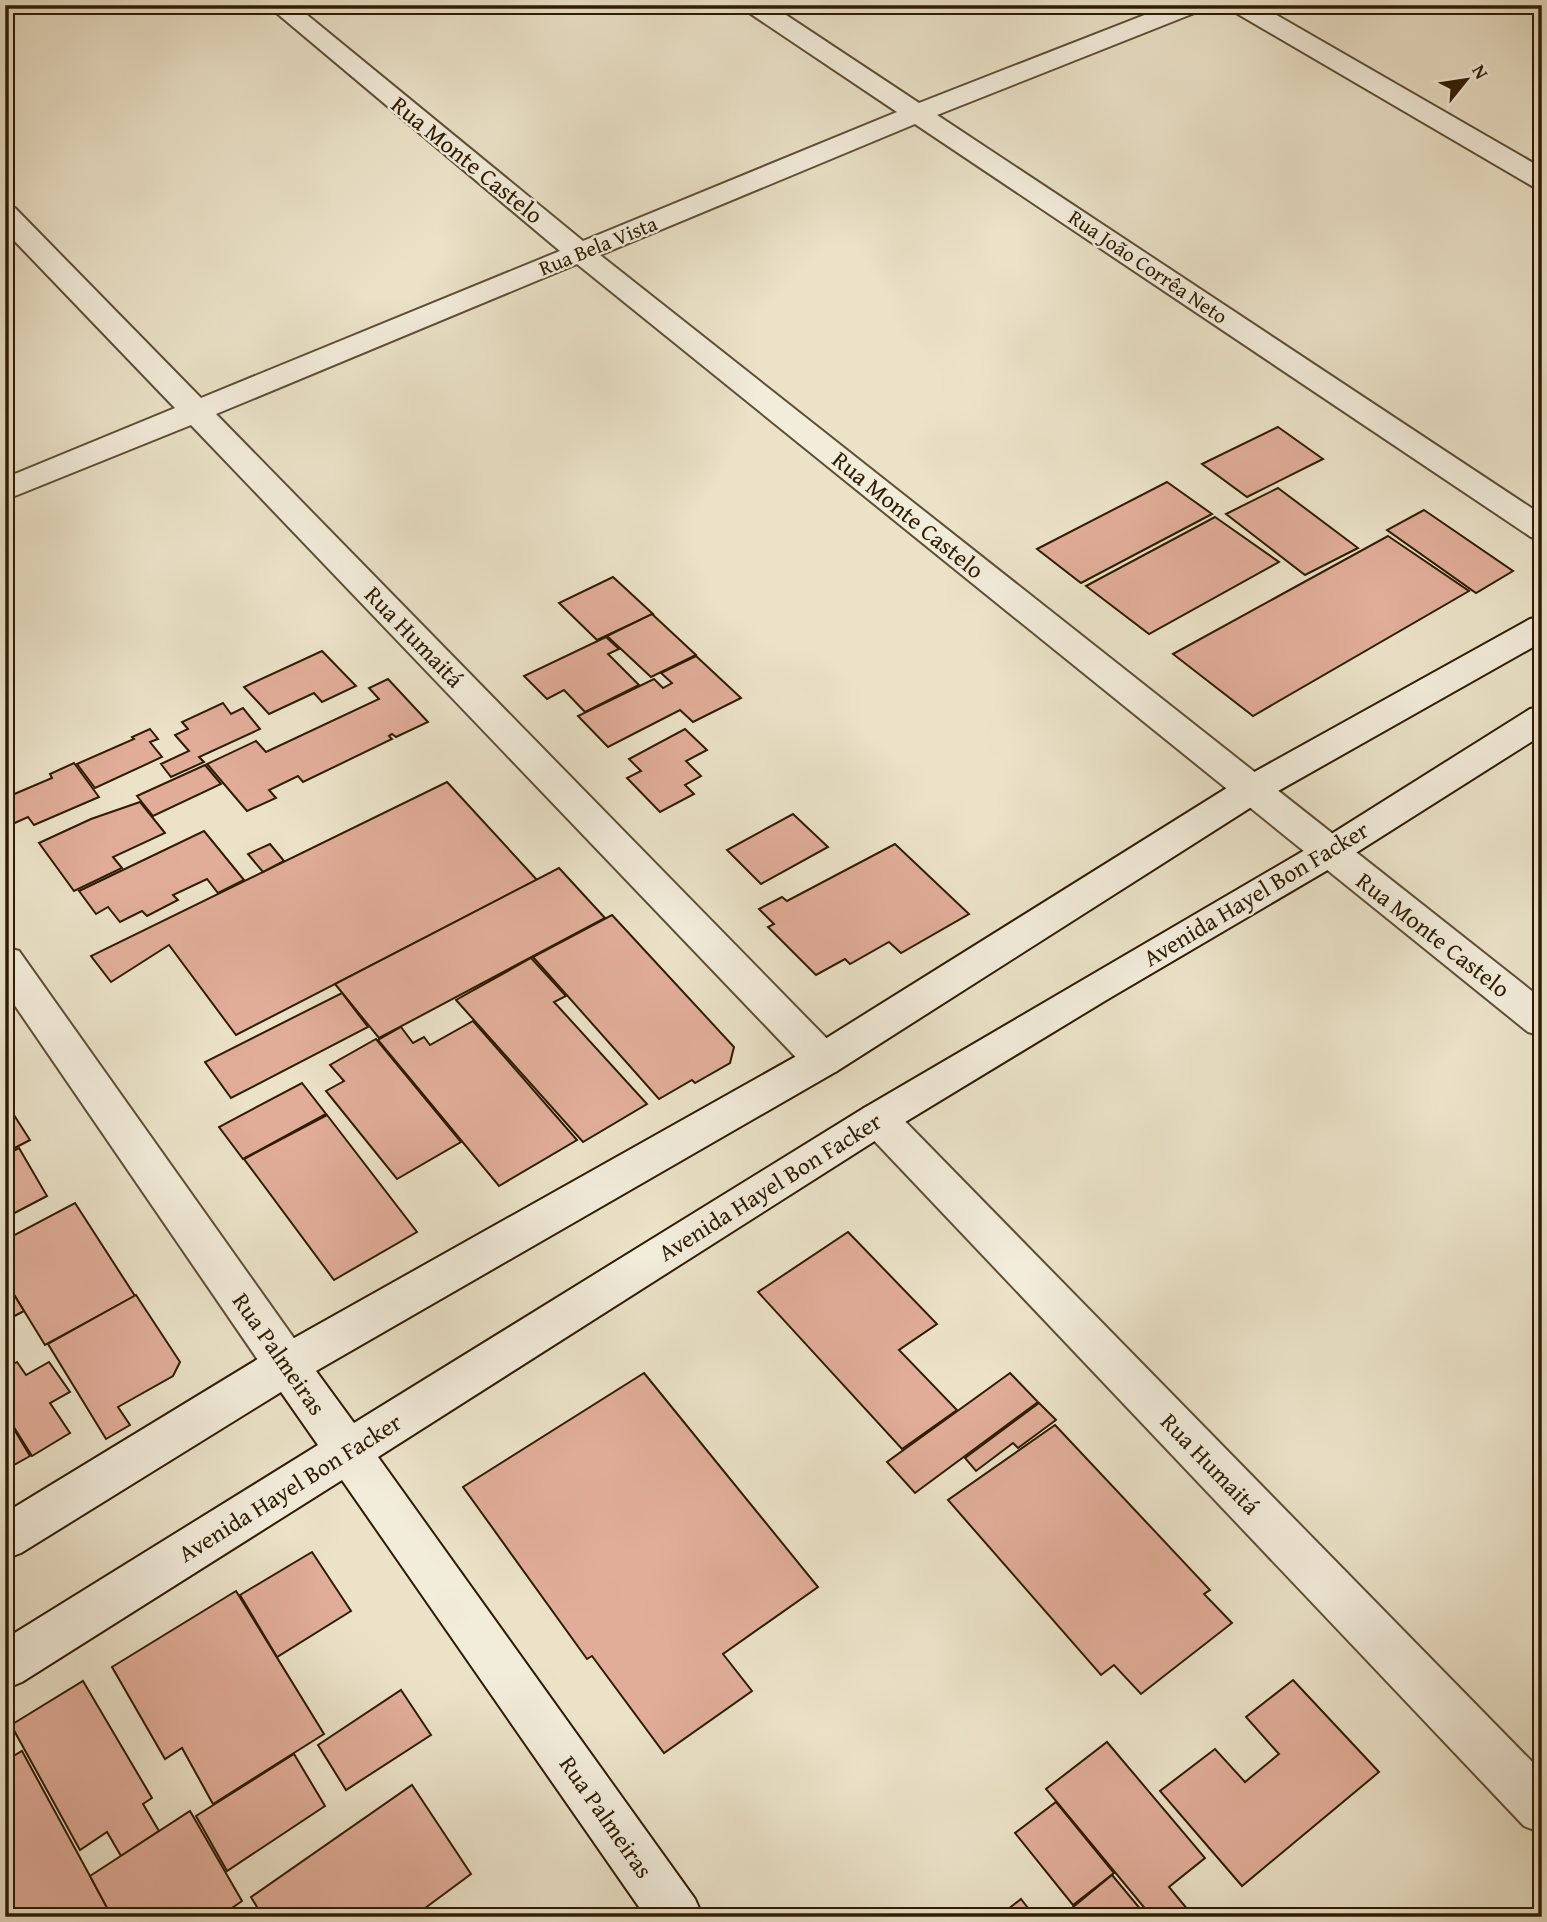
<svg xmlns="http://www.w3.org/2000/svg" width="1547" height="1922" font-family="'Gentium Book Plus',serif">
<style>
.building{fill:#e1ad99;stroke:#2e1c03;stroke-width:2}
.lines{fill:none;stroke-linecap:round;stroke-linejoin:round}
.street-casing{stroke:#5d4e34;stroke-width:4}
.secondary-casing{stroke:#2e1c03;stroke-width:4}
.street{fill:#f2ecdb;fill-rule:evenodd}
.secondary{fill:#f2ecdb;fill-rule:evenodd}
.labels{text-anchor:middle;stroke-width:5;stroke-linejoin:round;paint-order:stroke}
.far-street-label{font-size:21px;fill:#2e1c03;stroke:#f2ecdb}
.street-label{font-size:24px;fill:#2e1c03;stroke:#f2ecdb}
</style>
<rect width="100%" height="100%" fill="#ebe2c8"/>
<filter id="stains"><feTurbulence type="fractalNoise" baseFrequency=".00286" numOctaves="4"/><feColorMatrix values="0 0 0 0 .2 0 0 0 0 .09 0 0 0 0 .02 0 0 0 .5 -.17"/></filter>
<radialGradient id="worn" r=".72"><stop offset=".6" stop-color="#630" stop-opacity="0"/><stop offset="1" stop-color="#630" stop-opacity=".3"/></radialGradient>
<g class="building">
<path d="M1278,427l45,32 -76,38 -45,-33z"/>
<path d="M1167,482l45,32 -131,69 -44,-34z"/>
<path d="M1278,488l80,60 -53,27 -79,-61z"/>
<path d="M1424,510l89,61 -37,22 -89,-63z"/>
<path d="M1215,517l64,45 -130,72 -63,-48z"/>
<path d="M1388,536l81,55 -216,125 -80,-62z"/>
<path d="M613,577l40,37 -56,26 -38,-37z"/>
<path d="M652,614l44,41 -45,22 -44,-41z"/>
<path d="M606,637l13,12 -11,5 31,31 -54,27 -21,-22 -17,9 -23,-23z"/>
<path d="M322,651l34,35 -34,16 -8,-9 -45,21 -25,-27z"/>
<path d="M696,656l45,42 -48,24 -13,-12 -72,37 -30,-31 76,-37 9,9 9,-5 -11,-10z"/>
<path d="M388,679l40,43 -32,15 -4,-3 -3,2 3,3 -89,43 -5,-6 -29,14 7,8 -29,13 -40,-47 49,-23 10,11 113,-53 -10,-11z"/>
<path d="M223,703l8,11 12,-6 17,21 -61,28 5,5 -33,15 -10,-13 28,-13 -14,-16 13,-6 -6,-7z"/>
<path d="M150,729l8,10 -8,3 12,15 -67,31 -18,-24 57,-25 -2,-2z"/>
<path d="M685,729l22,21 -21,11 15,15 -16,9 9,9 -34,18 -33,-34 14,-7 -12,-12z"/>
<path d="M74,763l25,34 -65,28 -6,-8 -22,10 -1,-29 47,-20 -2,-4z"/>
<path d="M205,765l16,19 -68,32 -16,-20z"/>
<path d="M447,782l90,98 -301,155 -67,-90 -58,37 -20,-26z"/>
<path d="M140,802l25,31 -52,24 9,11 -48,23 -35,-48 52,-24z"/>
<path d="M793,814l35,33 -67,37 -34,-34z"/>
<path d="M204,831l40,49 -26,13 -11,-14 -34,16 5,5 -31,16 -5,-5 -22,11 -12,-15 -12,7 -17,-23z"/>
<path d="M270,844l14,17 -21,11 -15,-18z"/>
<path d="M895,844l74,70 -68,39 -12,-11 -39,22 -5,-5 -29,16 -48,-48 6,-3 -15,-15 23,-12 5,4z"/>
<path d="M559,868l46,50 -226,120 -44,-54z"/>
<path d="M612,915l122,132 -4,16 -35,20 -3,-3 -33,19 -126,-142z"/>
<path d="M531,958l35,38 -12,6 93,102 -64,38 -127,-142z"/>
<path d="M342,993l26,34 -137,71 -26,-36z"/>
<path d="M473,1021l104,119 -78,46 -121,-146 23,-13 12,16 11,-6 6,8z"/>
<path d="M376,1039l85,103 -64,37 -71,-88 18,-10 -14,-16z"/>
<path d="M302,1083l24,31 -83,45 -24,-32z"/>
<path d="M5,1101l25,39 -25,13z"/>
<path d="M327,1115l90,117 -83,48 -90,-121z"/>
<path d="M19,1148l28,48 -42,22v-63z"/>
<path d="M75,1203l60,93 -90,49 -40,-65v-40z"/>
<path d="M848,1232l89,92 -38,26 58,60 -55,39 -144,-157z"/>
<path d="M5,1280l19,31 -19,10z"/>
<path d="M136,1295l44,67 -7,14 -55,31 12,18 -24,14 -58,-95z"/>
<path d="M17,1362l9,13 23,-13 21,30 -20,11 20,30 -38,23 -27,-43v-44z"/>
<path d="M644,1373l174,214 -95,67 29,37 -88,62 -72,-97 -5,3 -124,-172z"/>
<path d="M1010,1373l28,29 -123,91 -28,-31z"/>
<path d="M1039,1403l17,17 -38,28 -5,-5 -37,28 -11,-13z"/>
<path d="M5,1414l25,42 -25,14z"/>
<path d="M1055,1425l155,165 -6,4 28,29 -91,71 -27,-29 -13,10 -153,-175z"/>
<path d="M312,1552l39,59 -74,46 -37,-62z"/>
<path d="M236,1591l88,143 -111,70 -31,-56 -17,11 -53,-92z"/>
<path d="M1293,1680l86,92 -137,114 -82,-95 55,-42 30,33 34,-28 -33,-37z"/>
<path d="M83,1681l69,117 -9,6 16,27 -38,25 -14,-24 -27,18 -69,-125z"/>
<path d="M401,1690l30,45 -85,55 -28,-45z"/>
<path d="M1107,1742l98,116 -36,29 19,23 -8,7h-28l-106,-128z"/>
<path d="M22,1751l68,125 22,41h-107v-156z"/>
<path d="M294,1754l31,52 -98,65 -31,-55z"/>
<path d="M412,1785l59,89 -58,43h-150l-12,-20z"/>
<path d="M1056,1802l58,71 -41,32 -58,-72z"/>
<path d="M190,1811l52,90 -23,16h-107l-22,-41z"/>
<path d="M1112,1875l35,42h-86z"/>
<path d="M1021,1899l14,18h-37z"/>
</g>
<g class="lines">
<g class="street-casing">
<g id="street">
<path d="M267,5h28l288,236 314,-129 -152,-102 -3,-5h29l148,98 251,-98h35l-3,5 -265,105 605,400v25l-11,-3 -616,-413 -315,131 942,744v37l-14,-4 -951,-768 -361,150 621,635 6,11 -6,11 -14,5 -14,-5 -618,-646 -186,75v-22l170,-70 -170,-177v-25l10,2 186,190 359,-147z"/>
<path d="M1228,5h31l283,163v20l-10,-2 -301,-176z"/>
<path d="M5,947l14,4 284,400 6,14 -6,14 -16,5 -16,-5 -266,-388z"/>
<path d="M878,1103l14,5 650,664v61l-18,-7 -660,-696 -6,-11 6,-11z"/>
</g>
</g>
<g class="secondary-casing">
<path id="secondary" d="M1542,616v26l-278,157 -427,272 -521,300 38,52 510,-315 453,-265 213,-134 12,-3v29l-199,126 -235,138 -216,131 -514,327 317,442 8,18h-57l-304,-437 -320,202 -17,7v-50l313,-194 -37,-53 -260,161 -16,6v-46l266,-162 538,-302 429,-268 292,-162z"/>
</g>
<use href="#street" class="street"/>
<use href="#secondary" class="secondary"/>
</g>
<g class="labels">
<g class="far-street-label">
<text transform="translate(598 246) rotate(-22)" y="7">Rua Bela Vista</text>
<text transform="translate(1148 267) rotate(34)" y="7">Rua João Corrêa Neto</text>
</g>
<g class="street-label">
<text transform="translate(467 160) rotate(39)" y="8">Rua Monte Castelo</text>
<text transform="translate(908 515) rotate(39)" y="8">Rua Monte Castelo</text>
<text transform="translate(414 637) rotate(46)" y="8">Rua Humaitá</text>
<text transform="translate(1256 894) rotate(-31)" y="8">Avenida Hayel Bon Facker</text>
<text transform="translate(1433 935) rotate(38)" y="8">Rua Monte Castelo</text>
<text transform="translate(770 1187) rotate(-32)" y="8">Avenida Hayel Bon Facker</text>
<text transform="translate(279 1354) rotate(55)" y="8">Rua Palmeiras</text>
<text transform="translate(1210 1464) rotate(46)" y="8">Rua Humaitá</text>
<text transform="translate(290 1488) rotate(-32)" y="8">Avenida Hayel Bon Facker</text>
<text transform="translate(606 1817) rotate(55)" y="8">Rua Palmeiras</text>
</g>
</g>
<rect width="1547" height="1922" fill="none" stroke="#ebe2c8" stroke-width="28"/>
<rect x="7" y="7" width="1533" height="1908" fill="none" stroke="#2e1c03" stroke-width="3.5"/>
<rect x="14" y="14" width="1519" height="1894" fill="none" stroke="#2e1c03" stroke-width="2"/>
<g transform="translate(1466 80) rotate(60)" stroke="#f2ecdb" stroke-width="5" paint-order="stroke">
<path d="M0-5L12 26L0 18L-12 26Z" fill="#2e1c03"/>
<text y="-10" font-size="19" font-weight="bold" text-anchor="middle" fill="#2e1c03">N</text>
</g>
<rect width="100%" height="100%" filter="url(#stains)"/>
<rect width="100%" height="100%" fill="url(#worn)"/>
</svg>
